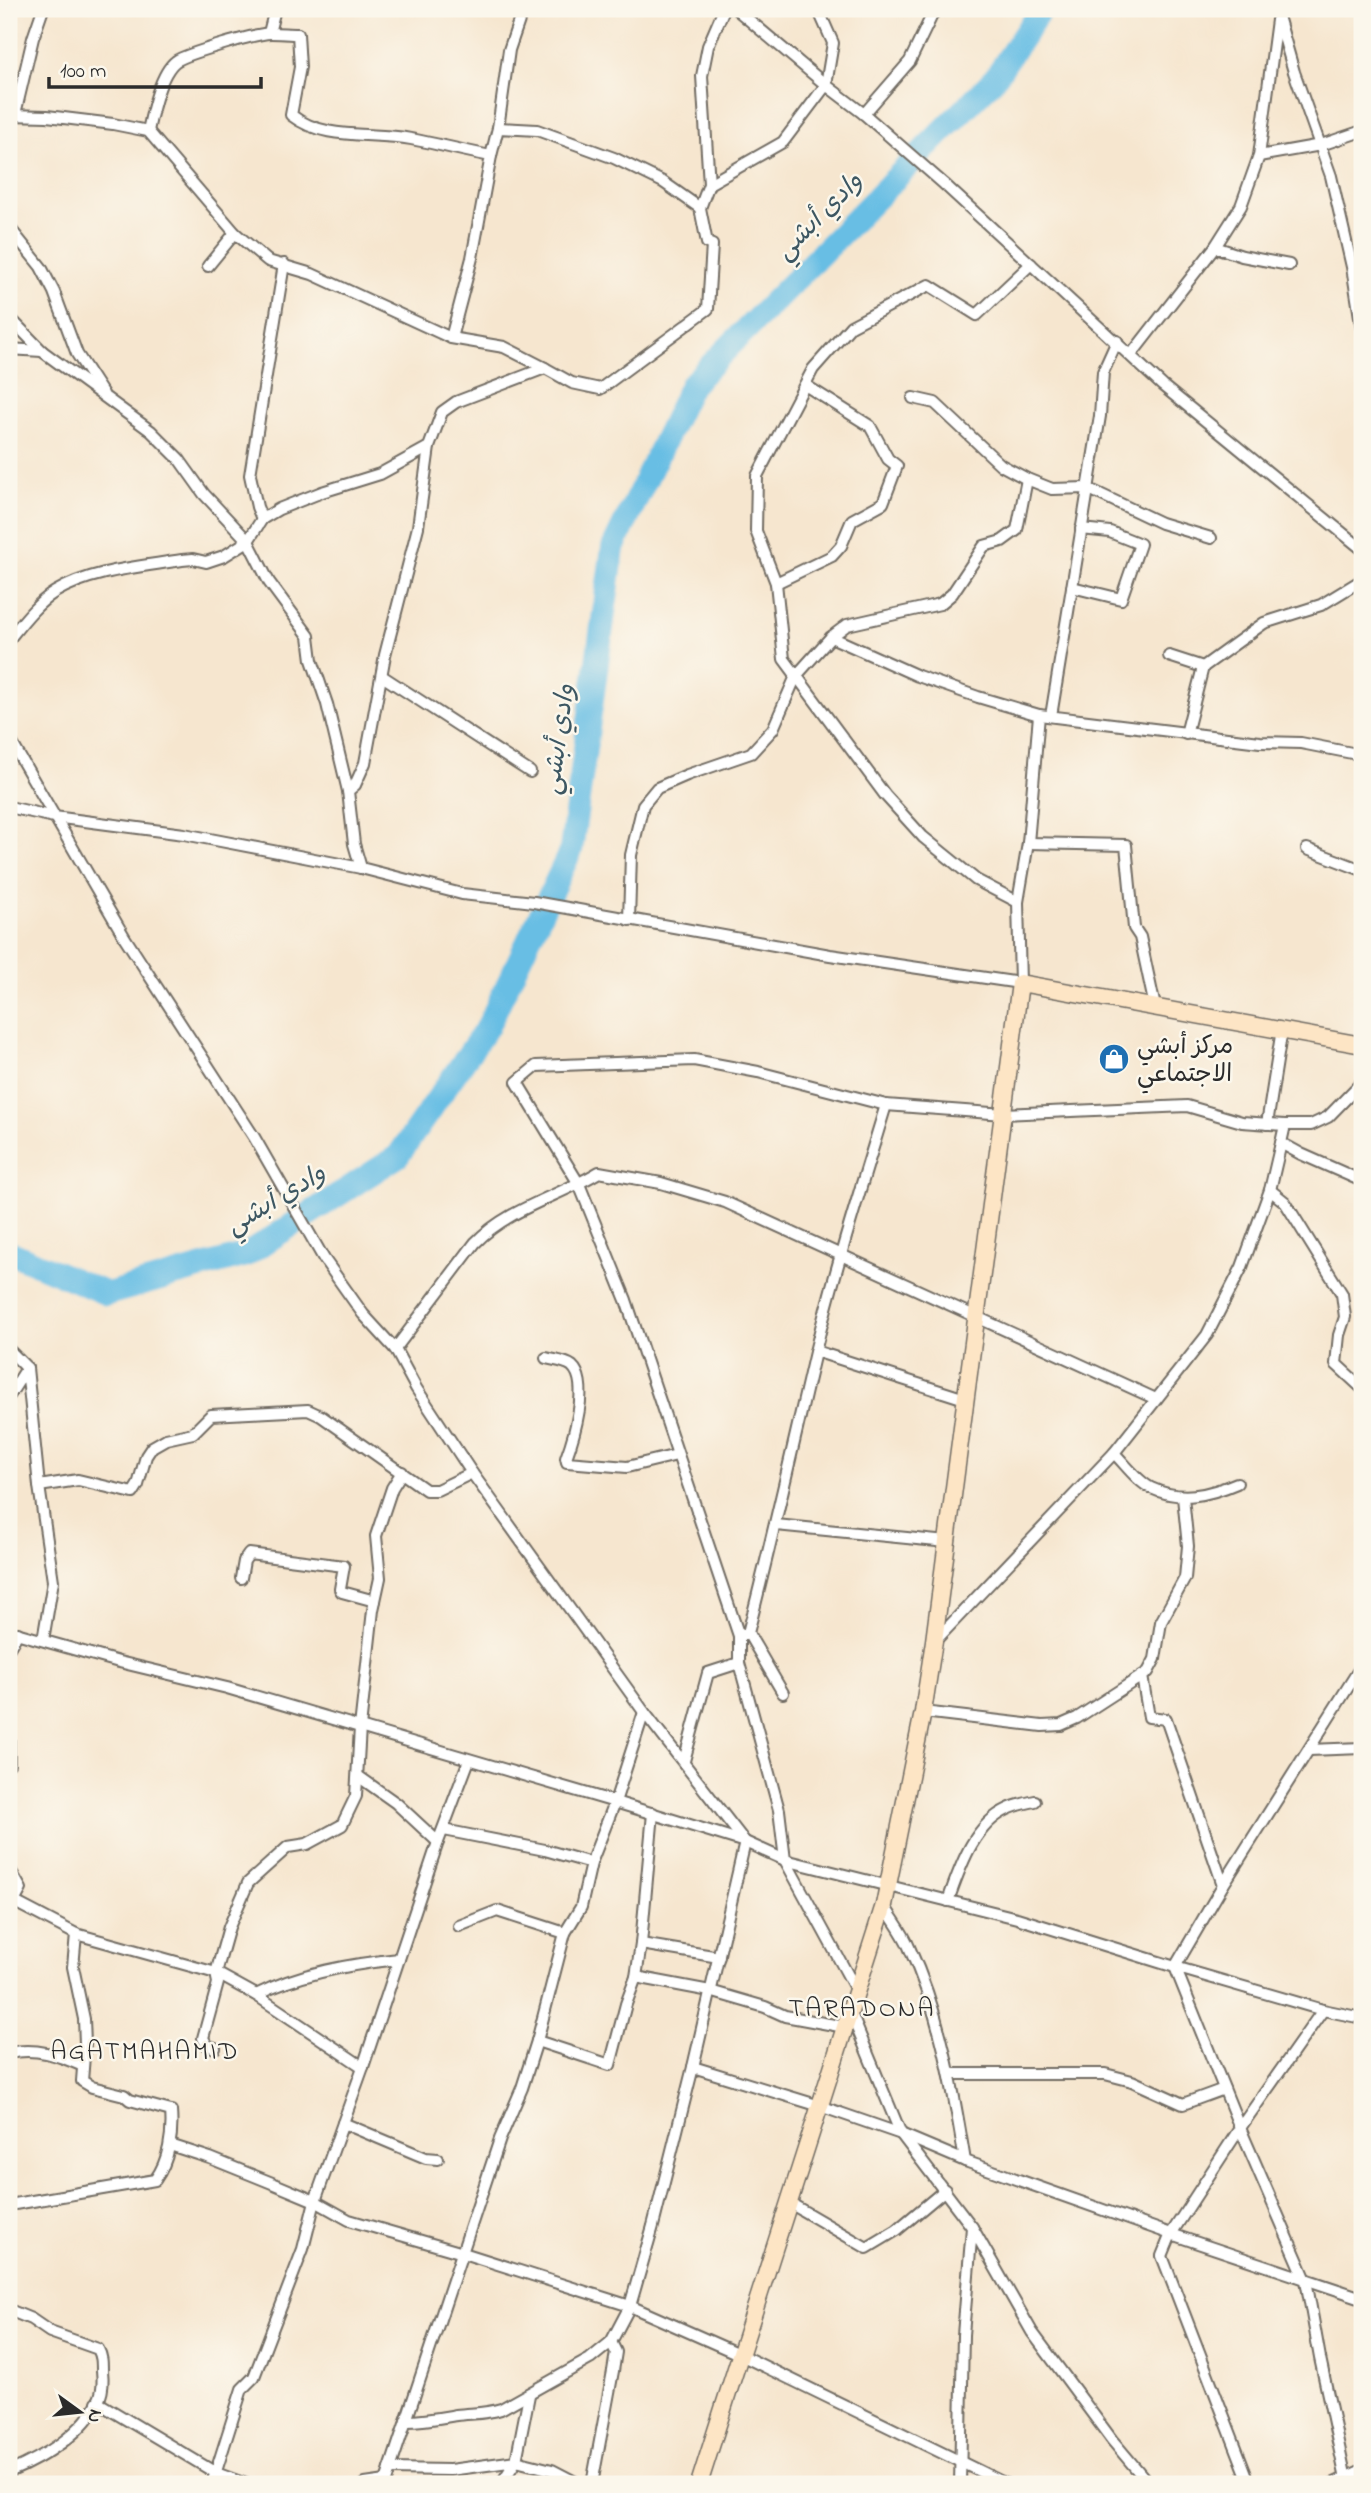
<svg xmlns="http://www.w3.org/2000/svg" width="1371" height="2493" font-family="'Indie Flower','Playpen Sans Arabic',sans-serif">
<style>
.lines{fill:none;stroke-linecap:round;stroke-linejoin:round}
.river{stroke:#68bee4;stroke-width:24}
.street-casing{stroke:#726c64;stroke-width:14}
.secondary-casing{stroke:#726c64;stroke-width:19}
.street{stroke:#fff;stroke-width:10}
.secondary{stroke:#fde5c5;stroke-width:16}
.labels{text-anchor:middle;stroke-width:5;stroke-linejoin:round;paint-order:stroke}
.poi-label{font-size:24px;fill:#2b2b2b;stroke:#fbf7ec;text-anchor:start}
.water-label{font-size:26px;font-style:italic;fill:#3d5762;stroke:#fbf7ec}
.neighbourhood-label{font-size:26px;letter-spacing:2px;fill:#2b2b2b;stroke:#fbf7ec}
</style>
<rect width="100%" height="100%" fill="#fbf7ec"/>
<filter id="ink" filterUnits="userSpaceOnUse"><feTurbulence type="fractalNoise" baseFrequency=".0143" numOctaves="2"/><feDisplacementMap in="SourceGraphic" scale="14" xChannelSelector="R" yChannelSelector="G"/><feConvolveMatrix kernelMatrix="1 2 1 2 8 2 1 2 1" color-interpolation-filters="sRGB"/></filter>
<filter id="wash" filterUnits="userSpaceOnUse"><feTurbulence type="fractalNoise" baseFrequency=".00686" numOctaves="4" result="noise"/><feDisplacementMap in="SourceGraphic" scale="28" xChannelSelector="R" yChannelSelector="G"/><feGaussianBlur stdDeviation="1.57" result="paint"/><feColorMatrix in="noise" values="0 0 0 0 0 0 0 0 0 0 0 0 0 0 0 0 0 1.4 0 .05"/><feComposite in="paint" operator="in"/></filter>
<g filter="url(#wash)">
<rect width="100%" height="100%" fill="#f6e6cf"/>
<g class="lines">
<path class="river" d="M9,1252l98,42 139,-39 152,-99 90,-130 83,-176 42,-302 78,-163 304,-307 46,-69"/>
</g>
</g>
<g filter="url(#ink)">
<g class="lines">
<g class="street-casing">
<g id="street">
<path d="M736,9l90,76"/>
<path d="M818,9l15,34 -7,42"/>
<path d="M1276,9l18,63 37,104 21,91 10,63"/>
<path d="M269,33l6,-24"/>
<path d="M15,114l18,-76 10,-29"/>
<path d="M864,114l46,-53 25,-52"/>
<path d="M9,115l38,1 66,8 35,7 87,102 33,28 44,13 139,64 53,9 41,21"/>
<path d="M498,128l11,-78 14,-41"/>
<path d="M148,131c4,-19 12,-58 28,-70 10,-7 82,-28 95,-28 9,0 18,1 27,1l2,33 -9,48c35,27 80,16 120,24 27,5 53,12 80,17l-19,102 -21,80"/>
<path d="M491,156l7,-28 39,2 77,28 49,24 37,26"/>
<path d="M1259,156l18,-136"/>
<path d="M709,184l-7,-108 6,-30 16,-37"/>
<path d="M9,227l32,40 13,25 23,62 26,40"/>
<path d="M1215,247l27,9 47,9"/>
<path d="M208,266l27,-33"/>
<path d="M9,317l33,34"/>
<path d="M9,349l33,2 109,80 28,28 25,35 44,47 21,41 40,54 3,24 15,44 21,87"/>
<path d="M1131,355l84,-108 26,-41 18,-50 62,-11 41,-14"/>
<path d="M913,398l22,5 66,62 26,14 25,10 35,-1 74,35 50,15"/>
<path d="M262,519l-5,-12 -7,-32 34,-211"/>
<path d="M776,583l56,-27 9,-10 11,-26 31,-17 14,-37 -9,-7 -18,-33 -65,-41"/>
<path d="M1072,587l49,12 19,-55 -30,-12 -29,-3"/>
<path d="M831,637l87,39 60,21 61,18 221,27 41,1 61,12"/>
<path d="M9,639c13,-16 28,-36 46,-47 37,-22 85,-25 127,-32l11,-1 13,3 18,-6 24,-15 14,-22 17,-10 43,-17 58,-18 49,-27 13,-35 14,-10 89,-34 27,15 28,6 108,-80 4,-64 -5,-2 -7,-35 9,-24 74,-42 43,-57 38,29 80,70 219,202 199,163"/>
<path d="M1169,656l34,11"/>
<path d="M382,676l148,96"/>
<path d="M1051,716l49,-300 3,-44 14,-31"/>
<path d="M1186,734l17,-67 61,-44 57,-18 41,-25"/>
<path d="M9,738l116,200 129,199 70,122 39,55 32,35 21,39 56,85 172,239 101,130 -52,225 -40,159 -23,80 -19,36 -21,17 -89,50c-16,5 -29,4 -45,6 -17,3 -32,6 -50,6"/>
<path d="M9,807l45,10 130,17 177,34 101,26 72,8 296,53 190,28 -2,-81 10,-59 11,-128"/>
<path d="M1028,843l98,2 8,83 6,9 15,70"/>
<path d="M1307,849l55,21"/>
<path d="M361,868l-7,-24 -6,-53 7,-6 10,-22 20,-108 33,-128 11,-80"/>
<path d="M1018,902l-42,-22 -53,-43 -38,-42 -101,-136 -8,-76 -20,-52 1,-55 56,-107 38,-43 78,-41 48,30 54,-51"/>
<path d="M629,920l2,-65 12,-50 14,-17 30,-13 64,-22 22,-24 23,-53 35,-39 16,-12 93,-21 12,-10 32,-48 18,-5 15,-11 10,-51"/>
<path d="M1267,1124l15,-95"/>
<path d="M1285,1125l-4,18 20,11 61,27"/>
<path d="M1270,1190l15,12 57,92 3,23 -6,18 -3,29 26,24"/>
<path d="M395,1349l80,-106c34,-35 83,-46 124,-71l62,11 64,19 431,197"/>
<path d="M9,1350l18,18 12,118 14,95 -10,59"/>
<path d="M815,1351l150,48"/>
<path d="M546,1358c7,2 20,3 26,8 19,17 1,73 -6,92l1,4 60,5 50,-12"/>
<path d="M9,1396l18,-28"/>
<path d="M1114,1453c11,11 24,29 37,35 30,14 58,7 86,-5"/>
<path d="M39,1486l39,-6 55,13 5,-8 8,-29 6,-9 14,-8 27,-6 18,-18 97,-5 13,6 105,74h11l35,-17"/>
<path d="M776,1525l171,17"/>
<path d="M241,1578l3,-17 5,-7 95,12 -4,23 2,3 33,9"/>
<path d="M9,1631l110,31 108,26 388,114 130,40 40,18 232,58 158,49 148,43 39,8"/>
<path d="M748,1633l35,60"/>
<path d="M739,1636l9,-3c24,-93 45,-187 67,-281 20,-83 46,-165 71,-247"/>
<path d="M935,1641l179,-188 93,-118 35,-68 28,-77 11,-47"/>
<path d="M9,1648l9,-15"/>
<path d="M1142,1676l7,41 17,2 57,166"/>
<path d="M923,1712l119,14 19,-1 16,-7 71,-46 7,-13 6,-37 24,-44 3,-32 -5,-49"/>
<path d="M9,1735v29"/>
<path d="M1309,1750l53,-2"/>
<path d="M684,1761l24,-88 31,-10"/>
<path d="M358,1776l38,27 42,39"/>
<path d="M444,1830l101,20 46,13"/>
<path d="M9,1868l12,21 -7,13"/>
<path d="M9,1899l67,35 140,39 40,22 107,72"/>
<path d="M948,1901c12,-33 25,-76 60,-92 8,-4 18,-6 27,-8"/>
<path d="M884,1905c8,14 19,27 25,42 32,69 44,140 56,214"/>
<path d="M459,1926l38,-15 68,22"/>
<path d="M641,1944l78,13"/>
<path d="M636,1977l74,14 55,16 20,9 60,11"/>
<path d="M856,1990l-71,-130 -6,-50 -40,-147v-27l-113,-336 -47,-116 -62,-102 19,-16 158,-6 64,12 128,33 118,9 183,-8 55,16 43,3h26l17,-8 34,-35"/>
<path d="M256,1995c44,-22 94,-31 143,-36"/>
<path d="M850,2011l51,123 71,93 60,105 80,108 37,44"/>
<path d="M537,2041l73,24 16,-61 10,-27 5,-33 12,-131"/>
<path d="M215,2048l-8,-3 -4,-7 15,-55 -2,-10 13,-46 19,-44 40,-36 19,-3 35,-19 14,-29 4,-69 13,-117 7,-32 -4,-42 16,-48 10,-16"/>
<path d="M9,2053c27,-6 49,2 74,13"/>
<path d="M693,2067l127,39 81,28 64,27 206,73 191,64"/>
<path d="M951,2074h154l27,7 51,23 41,-15"/>
<path d="M343,2123l83,35 12,1"/>
<path d="M170,2145l40,13 62,25 43,18 34,19 114,33 167,53 111,49 265,129"/>
<path d="M788,2202l79,46 30,-18 48,-40"/>
<path d="M9,2205l146,-25c14,-19 18,-46 16,-69l-41,-11 -6,-5 -32,-8 -10,-6 3,-38 -1,-24 -11,-52 3,-33"/>
<path d="M9,2310l22,9 19,13 48,17c4,7 4,13 4,21 1,9 1,19 -2,27 -14,36 -58,61 -91,75"/>
<path d="M97,2402l119,71 30,11"/>
<path d="M390,2469l60,1 66,-9 36,9 27,14"/>
<path d="M212,2484l30,-95 12,-12 49,-128 12,-48 48,-134 75,-225 31,-82"/>
<path d="M365,2484l21,-3"/>
<path d="M385,2484l115,-345 22,-51 15,-47 28,-108 16,-26 10,-44 24,-61 29,-90"/>
<path d="M501,2484l15,-23 13,-66"/>
<path d="M592,2484l21,-113 3,-19 -5,-10"/>
<path d="M960,2484l3,-149 9,-108"/>
<path d="M1250,2484l-88,-228 9,-22 69,-106 83,-118"/>
<path d="M1332,2484l30,-14"/>
<path d="M1347,2484l-27,-126 -14,-78 -66,-152 -65,-161 48,-82 139,-220"/>
</g>
</g>
<g class="secondary-casing">
<path id="secondary" d="M699,2484l185,-579 39,-193 11,-71 86,-658 342,62"/>
</g>
<use href="#street" class="street"/>
<use href="#secondary" class="secondary"/>
</g>
</g>
<defs>
<g id="shop-disc" transform="scale(1.575)"><circle r="9.5" fill="#1f6fb2" stroke="#fbf7ec"/><path d="M-5-2.5h2.3a2.7 3.5 0 0 1 5.4 0H5L5.5 6h-11ZM-1.5-2.5h3a1.5 2.3 0 0 0-3 0Z" fill="#fff"/></g>
</defs>
<g fill-rule="evenodd">
<use href="#shop-disc" x="1114" y="1059"/>
</g>
<g class="labels">
<g class="poi-label">
<text x="1137" y="1053">مركز أبشي<tspan x="1137" dy="28">الاجتماعي</tspan></text>
</g>
<g class="water-label">
<text transform="translate(818 215) rotate(-45)" y="9">وادي أبشي</text>
<text transform="translate(557 739) rotate(-82)" y="9">وادي أبشي</text>
<text transform="translate(275 1198) rotate(-31)" y="9">وادي أبشي</text>
</g>
<g class="neighbourhood-label">
<text x="862" y="2016">TARADONA</text>
<text x="145" y="2059">AGATMAHAMID</text>
</g>
</g>
<rect width="1371" height="2493" fill="none" stroke="#fbf7ec" stroke-width="35"/>
<g transform="translate(80 2412) rotate(105)" stroke="#fbf7ec" stroke-width="5" paint-order="stroke">
<path d="M0-5L12 26L0 18L-12 26Z" fill="#2b2b2b"/>
<text y="-10" font-size="19" font-weight="bold" text-anchor="middle" fill="#2b2b2b">N</text>
</g>
<path d="M49 77v10h212v-10" fill="none" stroke="#2b2b2b" stroke-width="3.5"/>
<text x="60" y="77" font-size="21" fill="#2b2b2b" stroke="#fbf7ec" stroke-width="5" paint-order="stroke">100 m</text>
</svg>
